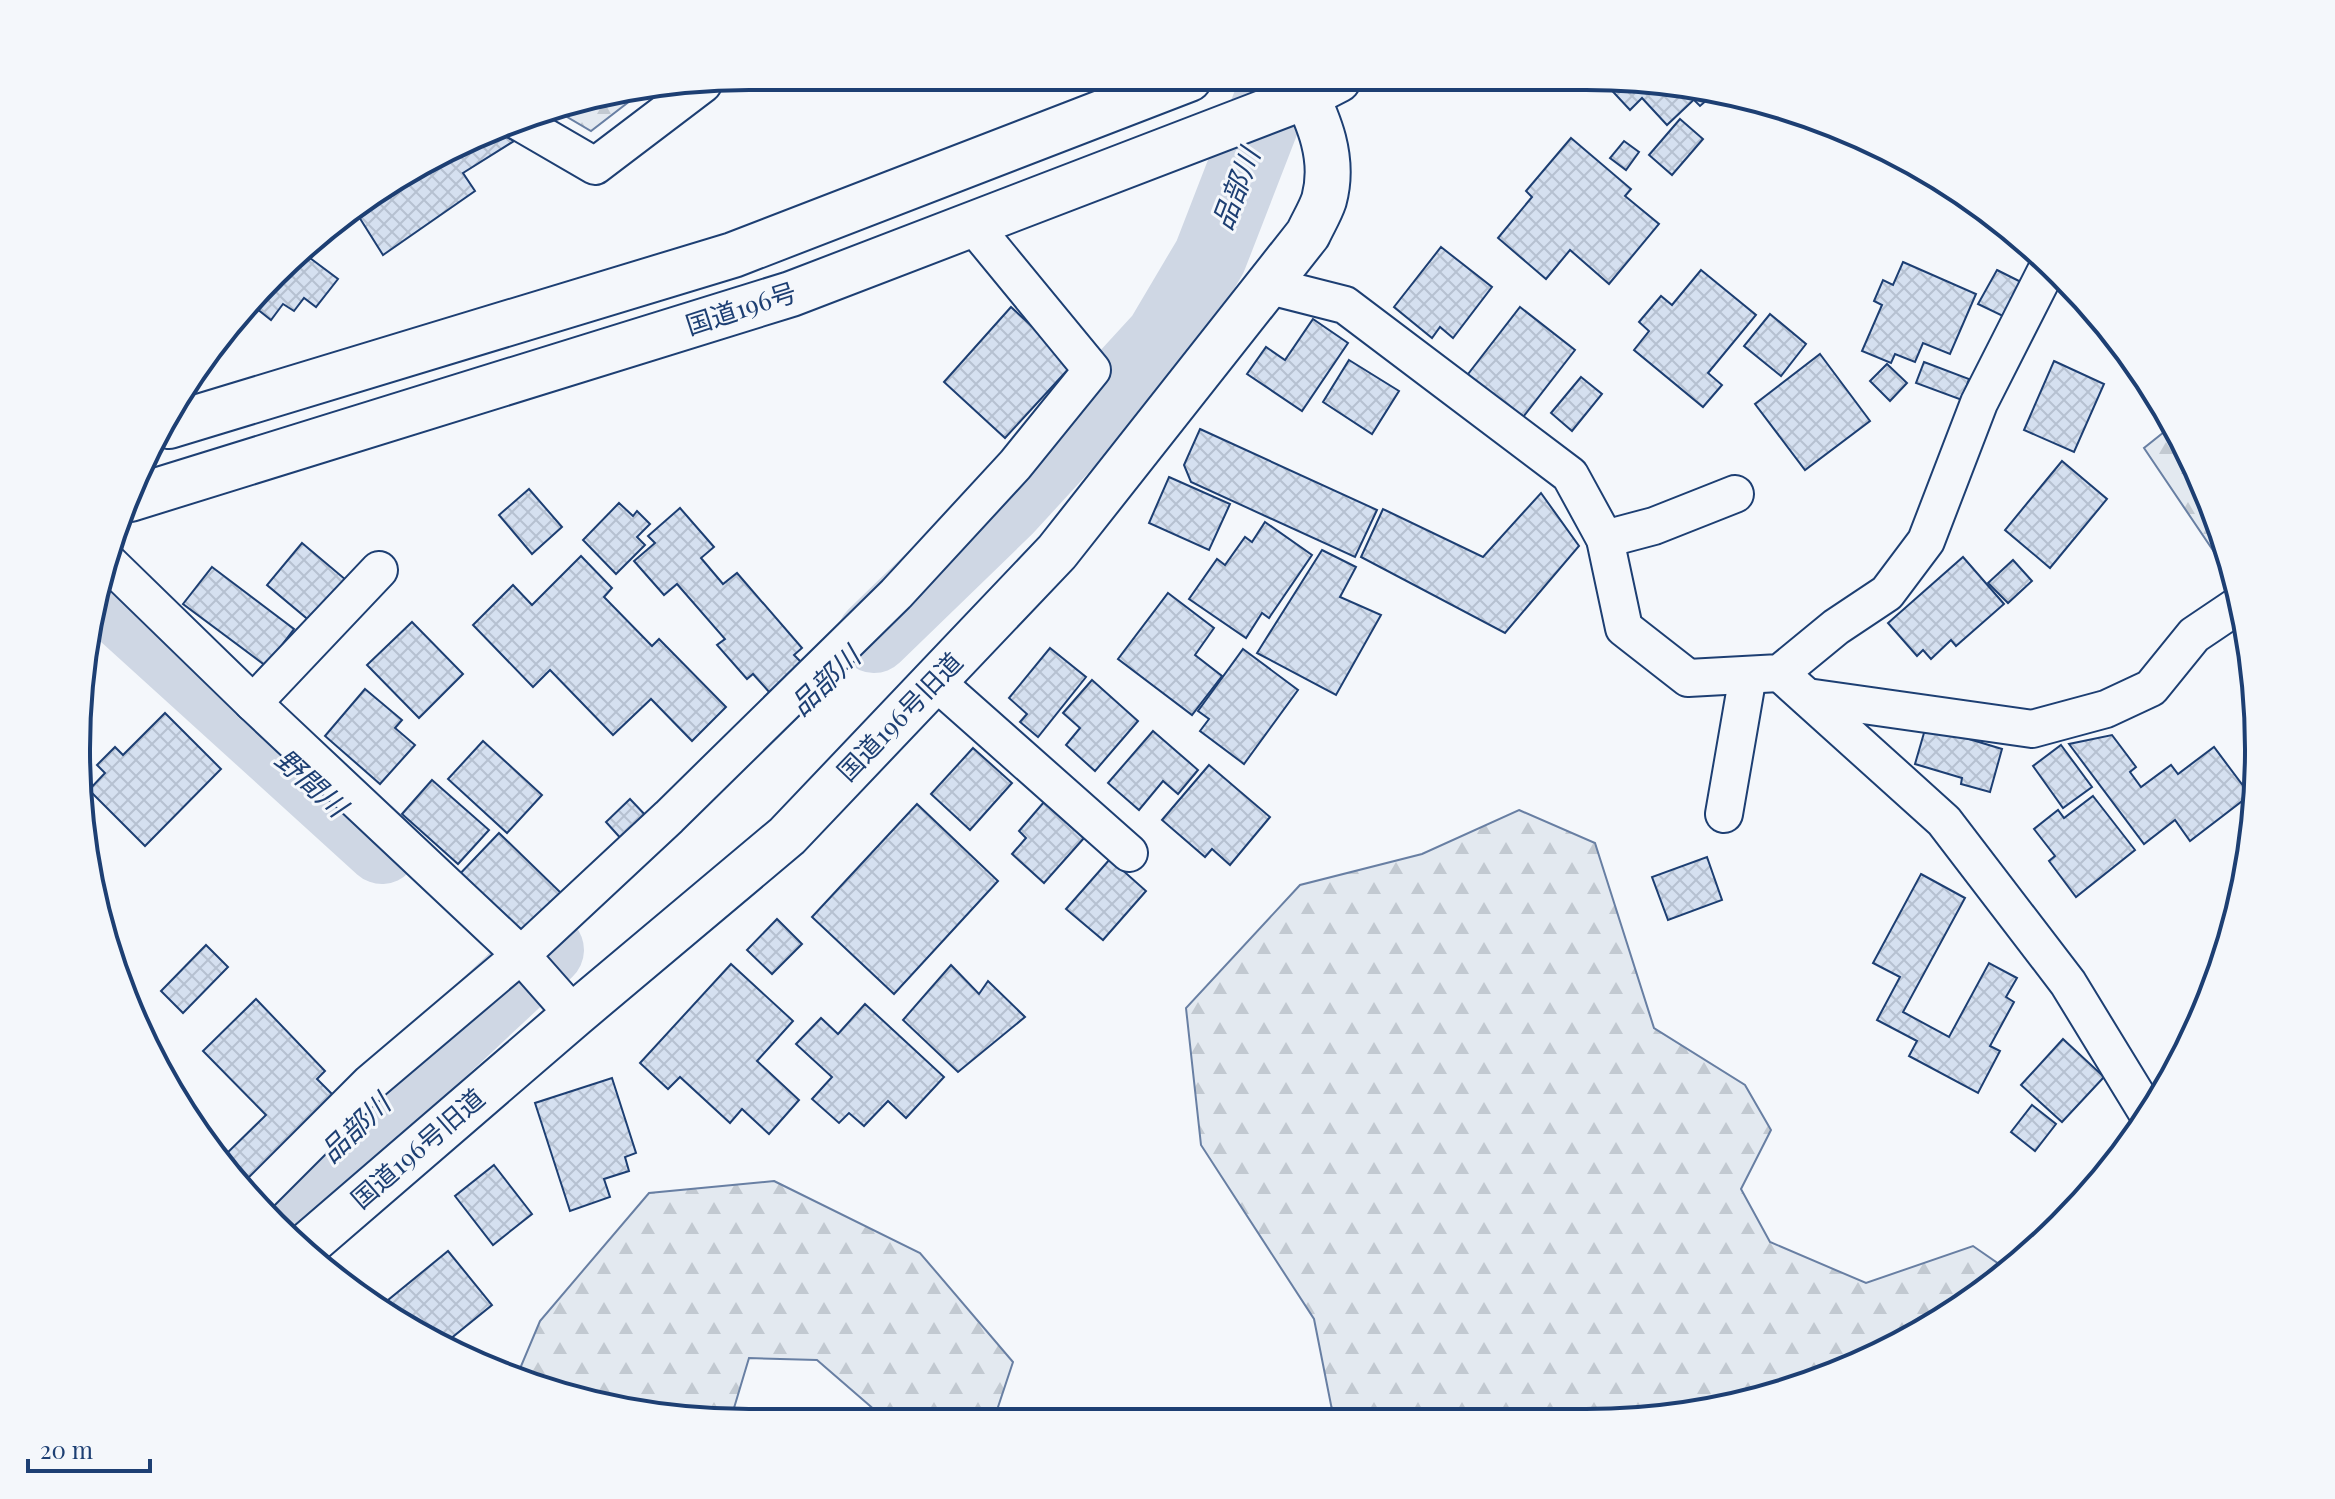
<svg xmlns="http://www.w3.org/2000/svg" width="2335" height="1499" font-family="'Playfair Display','Noto Sans JP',serif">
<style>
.forest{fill:url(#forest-firs);stroke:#687fa3;stroke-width:2}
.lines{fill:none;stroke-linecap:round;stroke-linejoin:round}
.river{stroke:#cfd7e4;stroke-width:74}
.building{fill:url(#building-cross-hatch);stroke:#1d3f73;stroke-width:2}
.street-casing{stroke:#1d3f73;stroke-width:40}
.secondary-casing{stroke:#1d3f73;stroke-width:48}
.highway-casing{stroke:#1d3f73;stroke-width:48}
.street{stroke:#f4f7fb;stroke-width:36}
.secondary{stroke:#f4f7fb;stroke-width:44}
.highway{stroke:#f4f7fb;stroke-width:44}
.labels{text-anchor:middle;stroke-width:6;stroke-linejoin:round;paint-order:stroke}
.street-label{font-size:26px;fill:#1d3f73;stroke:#f4f7fb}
.water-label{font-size:28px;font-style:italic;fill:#1d3f73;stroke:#f4f7fb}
.rim{fill:none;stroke:#1d3f73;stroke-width:4}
</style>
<defs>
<pattern id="forest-firs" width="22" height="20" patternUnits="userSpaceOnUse" patternTransform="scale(2)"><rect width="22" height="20" fill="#e3e9f0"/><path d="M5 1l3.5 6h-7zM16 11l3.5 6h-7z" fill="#c2c9d1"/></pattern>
<pattern id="building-cross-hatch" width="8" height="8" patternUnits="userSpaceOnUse" patternTransform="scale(2)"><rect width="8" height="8" fill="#d5e0f0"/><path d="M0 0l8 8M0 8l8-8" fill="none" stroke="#b6c1d1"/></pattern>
</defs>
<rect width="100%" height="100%" fill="#f4f7fb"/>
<g class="forest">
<path d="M639,94l-48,37 -39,-23z"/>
<path d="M2174,424l49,109 12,50 -91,-135z"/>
<path d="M1519,810l76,33 59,185 91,57 26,45 -30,59 29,53 96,41 107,-37 36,25 -13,13 -112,69 -124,47 -130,22 -296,-2 -20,-101 -113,-174 -15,-137 114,-123 122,-31z"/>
<path d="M774,1181l146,72 93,109 -19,57 -110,-1 -67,-58 -68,-2 -18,60 -69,-1 -146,-39 24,-57 109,-128z"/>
</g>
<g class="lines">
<g class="river">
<path d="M100,593l21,17 261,237"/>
<path d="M874,636l132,-128 156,-170 48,-81 69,-178"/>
<path d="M270,1209l277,-259"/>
</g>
</g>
<g class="building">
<path d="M1603,81l70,1 24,6 4,5 -34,32 -25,-27 -12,12z"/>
<path d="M1697,88l18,5 -15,13 -6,-6 7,-7z"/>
<path d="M1680,119l23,20 -31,36 -23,-20z"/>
<path d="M495,131l19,10 -51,32 12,18 -92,64 -29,-46 21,-19z"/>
<path d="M1571,138l60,51 -6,7 34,28 -50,60 -39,-34 -24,29 -48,-41 34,-41 -6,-6z"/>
<path d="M1624,141l15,11 -13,18 -16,-12z"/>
<path d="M1441,247l51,40 -39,51 -13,-11 -8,11 -38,-31z"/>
<path d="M306,255l32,24 -22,28 -12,-9 -10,13 -11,-7 -12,16 -19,-15z"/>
<path d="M1903,262l73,32 -26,60 -27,-11 -8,19 -20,-8 -4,9 -29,-12 20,-46 -8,-4 9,-21 10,5z"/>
<path d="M1701,270l55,45 -48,58 14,12 -19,22 -69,-57 15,-19 -10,-9 22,-26 11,9z"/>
<path d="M1997,270l28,14 -18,34 -29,-14z"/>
<path d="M1011,307l62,57 -68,74 -61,-56z"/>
<path d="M1520,307l55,43 -55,71 -55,-43z"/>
<path d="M1770,314l36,30 -25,32 -37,-30z"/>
<path d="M1313,319l35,24 -46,68 -55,-37 19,-27 19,13z"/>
<path d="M1820,354l50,67 -65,49 -50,-66z"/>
<path d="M1349,360l50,31 -27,43 -49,-32z"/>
<path d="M2054,361l50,23 -30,68 -50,-22z"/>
<path d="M1924,362l45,17 -7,21 -46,-17z"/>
<path d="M1887,364l20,19 -17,18 -20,-20z"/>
<path d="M1581,377l21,17 -30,37 -21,-18z"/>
<path d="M1200,429l177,81 -22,47 -164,-75 -7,-17z"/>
<path d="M2062,461l45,38 -57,69 -45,-38z"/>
<path d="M1169,477l61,27 -21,46 -60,-27z"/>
<path d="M529,489l33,38 -30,27 -33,-39z"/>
<path d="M1541,493l38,53 -74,87 -144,-76 22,-48 100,48z"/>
<path d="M619,503l14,13 4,-5 13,13 -13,13 8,8 -29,29 -33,-34z"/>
<path d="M680,508l34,39 -13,11 22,26 14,-11 65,75 -8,7 9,9 -33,29 -17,-19 -6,5 -30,-34 8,-6 -48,-55 -13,11 -30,-34 21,-18 -7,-7z"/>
<path d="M1265,522l47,33 -43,63 -7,-5 -16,25 -57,-39 28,-40 8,6 20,-28 7,5z"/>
<path d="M302,543l50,42 -35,42 -50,-42z"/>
<path d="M1322,550l34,17 -16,30 41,18 -45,80 -79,-42z"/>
<path d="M581,556l31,32 -8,9 48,49 7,-7 67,68 -34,34 -41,-42 -38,36 -63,-65 -17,17 -60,-62 40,-40 19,20z"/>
<path d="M1963,557l41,47 -48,42 -5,-6 -20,19 -8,-9 -6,6 -29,-33z"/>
<path d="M2013,560l19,21 -24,22 -20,-20z"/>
<path d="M212,567l82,62 -28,37 -83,-62z"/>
<path d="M1168,593l46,35 -19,27 27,21 -30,39 -74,-56z"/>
<path d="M412,622l51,52 -44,44 -52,-53z"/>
<path d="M1050,648l36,29 -48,60 -18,-15 7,-8 -18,-16z"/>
<path d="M1243,649l55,41 -54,74 -44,-33 9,-12 -11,-8z"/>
<path d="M1092,680l46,41 -43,50 -29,-26 14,-17 -17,-15z"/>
<path d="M365,689l37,31 -7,8 20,17 -35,39 -55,-48z"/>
<path d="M165,713l56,56 -76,77 -56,-56 16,-17 -8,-8 18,-18 8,8z"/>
<path d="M1926,726l76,23 -12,43 -29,-8 1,-6 -47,-14z"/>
<path d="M1153,731l45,39 -20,24 -15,-13 -24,29 -31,-27z"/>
<path d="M2112,735l24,32 -6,5 11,15 30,-22 7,9 36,-27 36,48 -60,46 -15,-21 -31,24 -75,-100z"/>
<path d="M483,741l59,54 -35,38 -59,-54z"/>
<path d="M2061,745l31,42 -29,21 -30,-42z"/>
<path d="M973,748l39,35 -42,47 -39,-36z"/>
<path d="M1209,765l61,52 -40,48 -18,-16 -7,8 -43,-37z"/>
<path d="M432,780l57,50 -31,34 -56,-50z"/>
<path d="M2093,796l42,54 -59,47 -27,-36 6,-5 -21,-27 24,-19 6,8z"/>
<path d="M630,799l19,20 -25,23 -18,-20z"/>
<path d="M1044,802l40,36 -40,45 -32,-29 14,-16 -7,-7z"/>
<path d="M917,804l81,77 -104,113 -82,-77z"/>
<path d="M499,833l63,61 -44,46 -63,-61z"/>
<path d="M1707,857l15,43 -54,20 -16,-43z"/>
<path d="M1110,859l36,32 -43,49 -37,-31z"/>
<path d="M1921,874l44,24 -62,114 46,25 40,-74 28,15 -11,19 8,5 -24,44 10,5 -22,42 -69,-37 8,-15 -40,-21 23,-43 -27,-14z"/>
<path d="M777,919l25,25 -30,30 -25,-24z"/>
<path d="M206,945l22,22 -45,46 -22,-22z"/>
<path d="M731,964l62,57 -36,40 42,39 -30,34 -27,-25 -12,14 -50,-46 -12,12 -28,-26z"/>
<path d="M951,965l28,29 9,-13 37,36 -67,55 -55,-52z"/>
<path d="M256,999l69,72 -8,8 22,22 -89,87 -28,-30 44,-43 -63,-64z"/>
<path d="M865,1004l79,73 -38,41 -18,-17 -24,25 -15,-13 -10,10 -27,-24 20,-22 -36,-33 25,-26 17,16z"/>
<path d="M2063,1039l41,38 -42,45 -41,-37z"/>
<path d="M612,1078l24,75 -11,4 4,14 -25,8 6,18 -40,14 -35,-108z"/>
<path d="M2032,1105l24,19 -21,27 -24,-19z"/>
<path d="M494,1165l38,49 -39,31 -38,-49z"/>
<path d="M448,1251l44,54 -48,39 -57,-33 -5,-6z"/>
</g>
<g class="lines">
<g class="street-casing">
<g id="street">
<path d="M516,120l79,46 108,-82"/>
<path d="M1270,286l75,19 225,170 35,64 19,89 64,50 92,-5 56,-46 51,-34 39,-52 53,-138 70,-138"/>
<path d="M1605,539l49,-13 81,-32"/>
<path d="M106,560l147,143 268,252 53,60"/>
<path d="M1780,673l164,148 124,162 80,131"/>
<path d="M935,681l194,172"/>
<path d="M1807,697l225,32 74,-20 45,-21 43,-53 46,-31"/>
<path d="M253,703l126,-133"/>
<path d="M1724,814l24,-139"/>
<path d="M257,1196l113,-113 151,-128 148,-138 227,-223 119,-129 77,-95 -120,-146"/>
</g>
</g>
<g class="secondary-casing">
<path id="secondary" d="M305,1247l269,-232 213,-179 270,-284 251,-318c5,-11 12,-22 16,-34 12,-44 -7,-82 -25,-121"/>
</g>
<g class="highway-casing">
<g id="highway">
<path d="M169,426l564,-171 456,-176"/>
<path d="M130,499l661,-205 516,-198 31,-16"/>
</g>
</g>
<use href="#street" class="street"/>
<use href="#secondary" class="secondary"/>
<use href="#highway" class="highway"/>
</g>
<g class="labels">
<g class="street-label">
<text transform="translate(741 309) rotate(-18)" y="9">国道196号</text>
<text transform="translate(900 717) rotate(-46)" y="9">国道196号旧道</text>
<text transform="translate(418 1149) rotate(-41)" y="9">国道196号旧道</text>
</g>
<g class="water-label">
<text transform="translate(1236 189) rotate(-69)" y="10">品部川</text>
<text transform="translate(825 681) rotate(-44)" y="10">品部川</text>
<text transform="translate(311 783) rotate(42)" y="10">野間川</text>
<text transform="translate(355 1128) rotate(-44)" y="10">品部川</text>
</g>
</g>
<path d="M0 0H2335V1499H0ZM749 90H1586A659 659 0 0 1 2245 749V750A659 659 0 0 1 1586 1409H749A659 659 0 0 1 90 750V749A659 659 0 0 1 749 90Z" fill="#f4f7fb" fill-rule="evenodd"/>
<path class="rim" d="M749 90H1586A659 659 0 0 1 2245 749V750A659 659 0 0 1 1586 1409H749A659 659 0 0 1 90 750V749A659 659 0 0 1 749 90Z"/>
<path d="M28 1459v12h122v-12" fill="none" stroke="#1d3f73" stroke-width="4"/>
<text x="40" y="1459" font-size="24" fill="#1d3f73" stroke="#f4f7fb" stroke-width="6" paint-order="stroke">20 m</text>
</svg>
